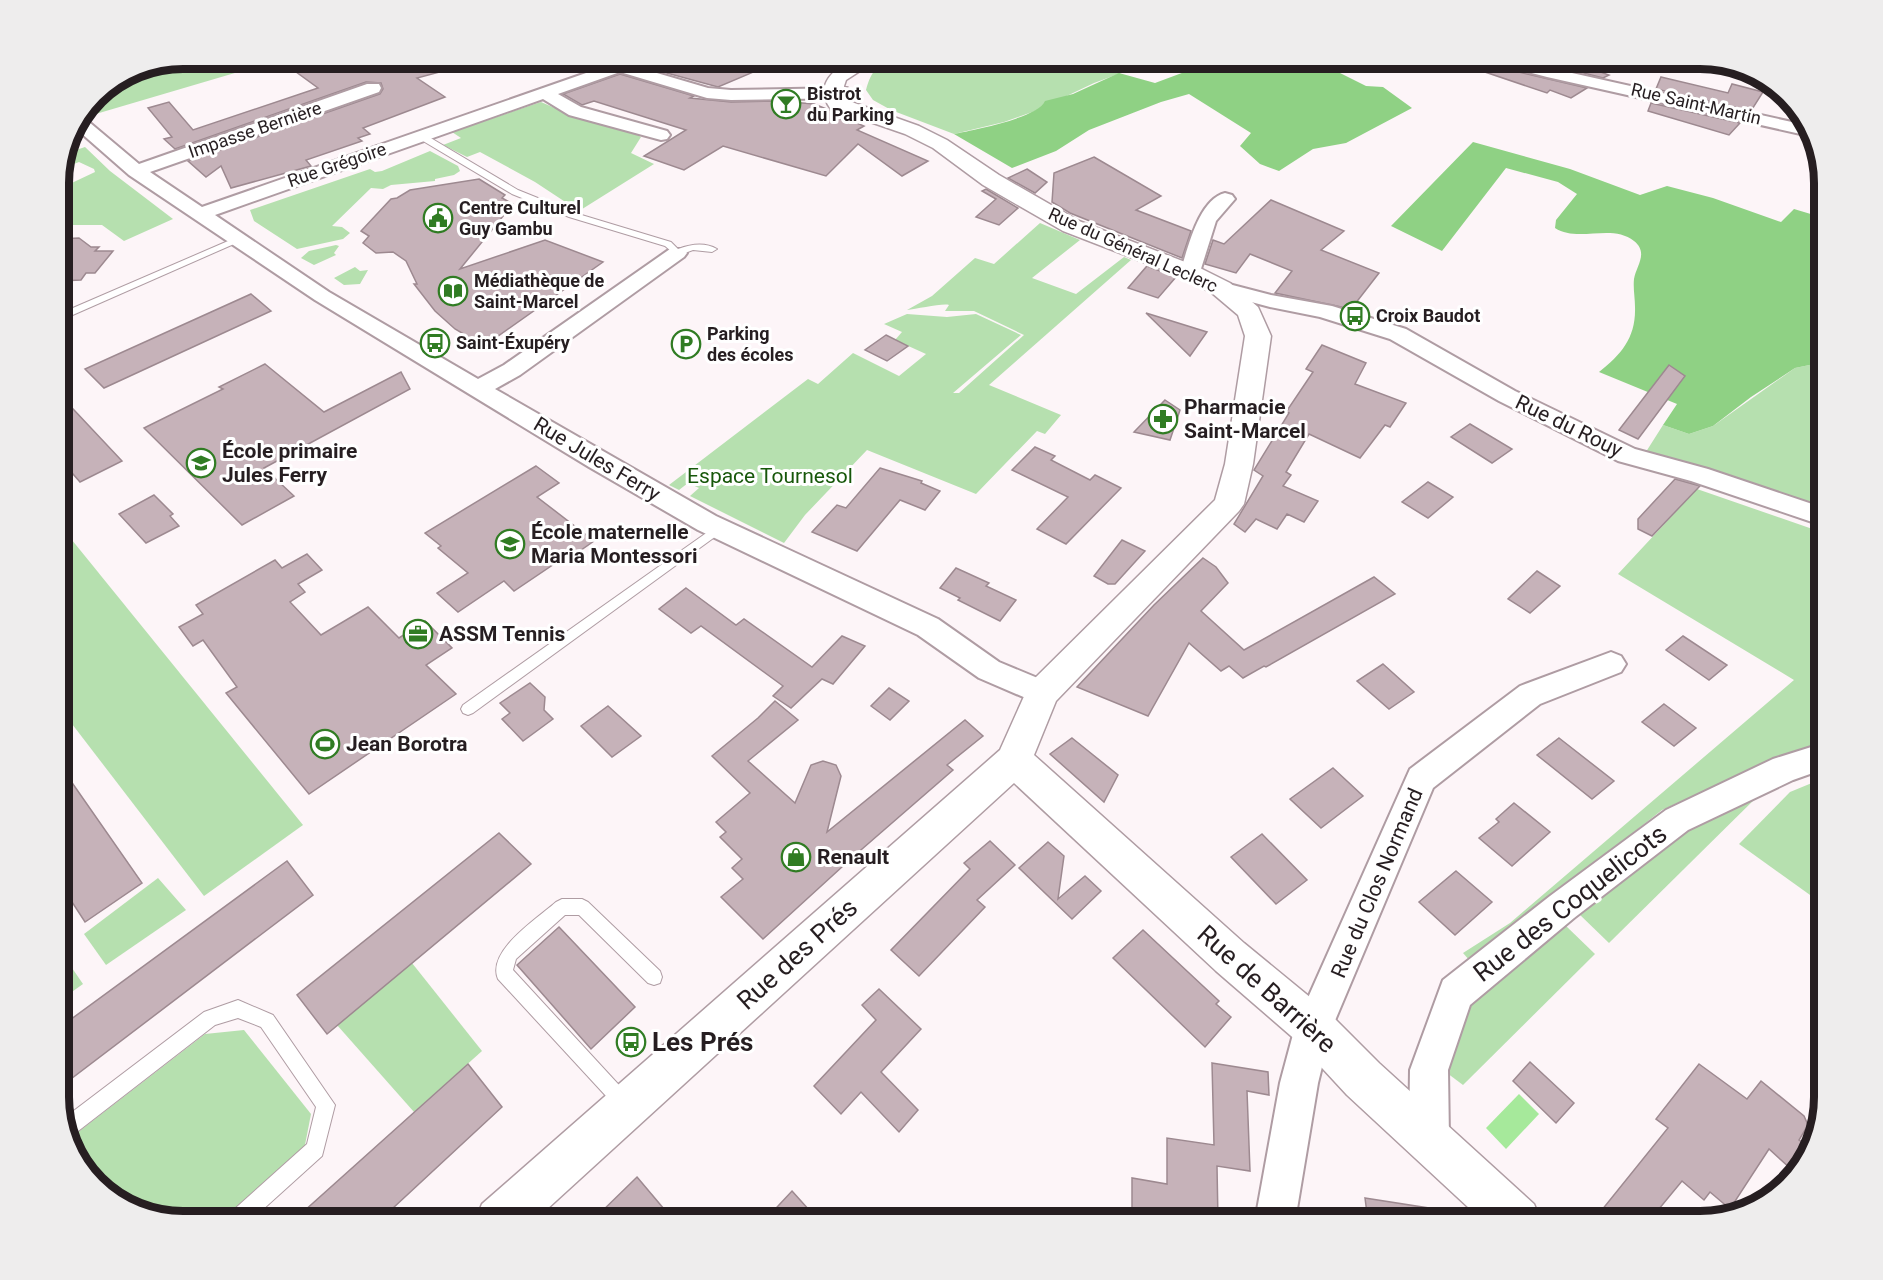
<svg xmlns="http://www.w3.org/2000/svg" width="1883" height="1280" font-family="Roboto,sans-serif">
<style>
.green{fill:#b6e0af}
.forest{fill:#8fd184}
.water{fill:#a6e99b}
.building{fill:#c6b2b9;stroke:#9d8990;stroke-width:1.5}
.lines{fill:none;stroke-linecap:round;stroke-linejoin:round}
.service-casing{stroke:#af9ca3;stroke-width:2}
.minor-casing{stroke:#af9ca3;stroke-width:4}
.tertiary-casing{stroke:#af9ca3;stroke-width:3}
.service{fill:#fff;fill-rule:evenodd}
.minor{fill:#fff;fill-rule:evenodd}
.tertiary{fill:#fff;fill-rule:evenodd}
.labels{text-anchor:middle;stroke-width:6;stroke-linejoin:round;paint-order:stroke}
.far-poi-label{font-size:18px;font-weight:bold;fill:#261e21;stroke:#fff;text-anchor:start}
.far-street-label{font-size:18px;fill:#261e21;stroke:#fff}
.poi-label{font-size:21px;font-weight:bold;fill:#261e21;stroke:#fff;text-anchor:start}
.street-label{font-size:21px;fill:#261e21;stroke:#fff}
.park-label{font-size:21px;fill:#17570a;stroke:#fff}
.near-street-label{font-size:26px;fill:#261e21;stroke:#fff}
.near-poi-label{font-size:26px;font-weight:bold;fill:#261e21;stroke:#fff;text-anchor:start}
.rim{fill:none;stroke:#261e21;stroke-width:8}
</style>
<rect width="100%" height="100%" fill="#fdf5f8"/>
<g class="green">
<path d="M183,59h99l-193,57 -6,-4 12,-17 18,-8 -2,-2 25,-17z"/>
<path d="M895,59h264l-65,24 -59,28 -31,11 -50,12 -63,-24 -18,-10 -7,-10c6,-21 10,-22 29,-31z"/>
<path d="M541,102l30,13 65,19 5,3 -10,16 23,11 -75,47 -44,-29 -55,-30 -13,5 -24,-12 18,-7 -9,-6z"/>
<path d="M85,147l25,24 63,48 -49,22 -22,-16h-33l-10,5v-41l36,-17 -1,-3 -15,-7 -18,7 3,-15z"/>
<path d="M430,151l28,15 2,5 -6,4 -19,4v2l-44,4 -8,4 -12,-1 -39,38 10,1 8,6 -7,6 -46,10 -43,-28 -4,-11 120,-41 5,3 7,-1z"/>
<path d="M1040,223l40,17 -48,38 44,16 48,-37 7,3 -142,125 72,30 -16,19 -8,-3 -61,63 -109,-44 -62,65 -21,28 -94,-47 9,-8 -11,-5 -9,7 -10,-5 139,-106 10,5 35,-31 46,23 27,-22 -31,-14 7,-8 -18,-8 23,-10 40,3 29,-3 45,21 -68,58h6l65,-58 -50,-24h-29l4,-6c-6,-2 -32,4 -42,5l25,-14 43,-38 19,6z"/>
<path d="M336,245l3,1 -5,7 2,2 -22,10 -13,-7 8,-7z"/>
<path d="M355,267l5,4 8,-1 -8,14 -16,1 -10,-7z"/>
<path d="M1824,362v147l-180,-54 19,-30 26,9 24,-8 82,-58z"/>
<path d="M1697,489l127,44v210l-56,19 -106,48 -192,151 -7,-8 47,-30 284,-243 -176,-106z"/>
<path d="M59,524l244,301 -99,71 -145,-189z"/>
<path d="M1824,778v127l-85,-61 51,-52z"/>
<path d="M1763,791l-154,152 -31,-30 106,-84z"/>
<path d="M158,878l28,32 -80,55 -22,-31z"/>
<path d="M1565,925l30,29 -132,131 -24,-18 24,-59z"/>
<path d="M59,949l24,35 -24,17z"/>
<path d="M412,963l70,88 -68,61 -77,-87z"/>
<path d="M244,1030l67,84 -7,36 -85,71h-36l-69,-21 -39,-41 -6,-20 136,-105z"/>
</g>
<g class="forest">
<path d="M1222,58l90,1 54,27 17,1 29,21 -66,35 -33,6 -34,22 -19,-7 -20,-18 11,-13 -62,-39 -28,8 -72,28 -33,21 -44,17 -58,-34c19,-4 84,-16 91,-33l28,-7 46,-21 36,10z"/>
<path d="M1473,142l97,27 70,26 27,-9 46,12 68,24 13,-13 30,9v144l-29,6 -44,29 -38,29 -24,8 -26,-9 14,-21 -78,-32c23,-18 37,-35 36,-65 0,-9 -2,-19 -1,-28 2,-13 15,-26 0,-38 -22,-18 -56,2 -79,-13l1,-8 21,-26 -19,-12 -52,-14 -64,83 -51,-25z"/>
</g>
<path class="water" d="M1519,1094l20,20 -33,35 -20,-21z"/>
<g class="building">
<path d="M325,58h136l1,8 -45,12 28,19 -82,31 7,6 -12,4 4,3 -56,19 5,6 -80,22 -10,-22 -15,11 -18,-16 192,-67 3,-5 -2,-6 -15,-1 -191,67 -11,-10 8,-2 -24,-29 21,-6 24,28 125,-42 -26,-19z"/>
<path d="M626,58h158v1l-66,28 -84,-23z"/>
<path d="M1525,58h37l47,17 -6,3z"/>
<path d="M1504,62l15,10 68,16 -16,10 -21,-8 -3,3 -62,-21z"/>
<path d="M620,74l74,22 -4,2 41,4 48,-1 35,3 28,11 -2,1 24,10 -7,4 71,31 -26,15 -44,-32 -32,32 -103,-30 -39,24 -40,-14 42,-26 -92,-29 -12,4 -19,-11z"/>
<path d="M1661,77l67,16 4,-9 31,8 -12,19 -95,-22z"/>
<path d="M1651,103l89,20 -11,12 -81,-24z"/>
<path d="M1094,157l67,39 -25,14 55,21 -9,27 -112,-45 -18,-11 2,-29z"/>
<path d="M1027,169l20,13 -12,11 -27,-15z"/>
<path d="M479,179l26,16 -3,3 11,6 -53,65 85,-29 58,22 -119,84 -29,-17 -20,-18 -21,-27h3l-11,-23 -13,-9 -17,1 -13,-10 6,-7 -8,-5 30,-32 6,-1 13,-8z"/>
<path d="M986,189l32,19 -19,17 -23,-8 20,-18 -14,-8z"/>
<path d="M1271,200l73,31 -23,19 58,23 -24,31 -3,-2 -6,6 -71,-15 17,-22 -42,-17 -14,19 -31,-9 8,-24 11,4z"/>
<path d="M79,238l12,9h8l-4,4h18l-18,22h-9l-5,7 -22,1v-42z"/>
<path d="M1147,266l29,11 -18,21 -30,-10z"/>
<path d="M251,294l20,17 -167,77 -19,-19z"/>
<path d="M1146,313l61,19 -17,24z"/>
<path d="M886,335l22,11 -21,15 -22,-11z"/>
<path d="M1322,345l44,18 -11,21 51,19 -16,24 -5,-2 -25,33 -51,-24 -23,38 5,3 -8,11 35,15 -14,21 -17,-8 -10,15 -21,-10 -11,13 -11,-8 29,-48 -9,-6 35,-57 -3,-1 27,-40 -7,-3z"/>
<path d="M265,364l59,48 77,-40 9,17 -146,79 30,28 -52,29 -98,-97 79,-39 -4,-2z"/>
<path d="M1669,365l16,11 -38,51 -9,12 -19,-9z"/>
<path d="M59,394l63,67 -42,21 -21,-24z"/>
<path d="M1165,400l15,10 -10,30 -36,-8z"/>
<path d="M1470,424l42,25 -20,14 -41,-26z"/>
<path d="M1035,447l20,9 -4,4 39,20 5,-5 26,13 -55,56 -29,-15 31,-32 -56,-27z"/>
<path d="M536,466l23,17 -22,14 57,44 -20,14 -2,-3 -58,39 -10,-10 -46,31 -21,-19 31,-20 -30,-25 3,-2 -16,-13z"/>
<path d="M880,468l42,13 -1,2 19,8 -15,19 -25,-10 -43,51 -45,-19 25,-27 9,3z"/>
<path d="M1675,479l25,7 -48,50 -14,-7v-10z"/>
<path d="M1428,482l25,15 -25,21 -26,-16z"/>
<path d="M154,495l19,19 -3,2 9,10 -33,17 -27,-29z"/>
<path d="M1122,540l23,11 -30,33h-7l-14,-8z"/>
<path d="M307,554l15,16 -24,14 7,8 -15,10 31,33 47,-28 31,31 26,-17 27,27 -26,17 30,29 -147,100 -83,-101 11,-6 -34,-47 -10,6 -14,-19 24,-13 -7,-9 79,-45 7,8z"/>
<path d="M1203,558l13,9 12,16 -27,28 43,39 130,-73 21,17 -129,73 -2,-1 -21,12 -14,-12 -8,5 -32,-28 -41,73 -71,-29 77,-82z"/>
<path d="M956,568l33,15 -3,3 30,14 -16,21 -42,-21 2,-2 -20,-10z"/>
<path d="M1537,571l23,15 -30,27 -22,-14z"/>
<path d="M686,588l50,37 8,-6 68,48 30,-31 23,10 -32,38 -11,-5 -31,29 -18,-12 10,-10 -82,-60 -10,7 -32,-24z"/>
<path d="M1683,636l44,29 -18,15 -43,-30z"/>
<path d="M1383,664l31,28 -25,17 -32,-28z"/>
<path d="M530,683l15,14 -1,13 9,9 -30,22 -21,-22 8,-6 -10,-10z"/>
<path d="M889,688l20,13 -19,19 -19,-14z"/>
<path d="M775,701l23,19 -50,41 47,42 16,-38 12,-4 13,4 5,11 -14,56 138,-112 18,16 -36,29 6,5 -99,86 -91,83 -42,-42 22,-18 -11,-11 10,-9 -22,-22 6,-5 -10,-10 34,-29 -38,-37 46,-38z"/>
<path d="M1664,704l32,24 -22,18 -32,-24z"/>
<path d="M608,706l33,30 -29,21 -31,-31z"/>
<path d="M1072,738l46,37 -14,27 -54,-48z"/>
<path d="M1559,738l55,43 -22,18 -55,-44z"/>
<path d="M59,764l83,119 -57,39 -26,-40z"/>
<path d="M1333,768l30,28 -42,32 -31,-29z"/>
<path d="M1514,803l36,29 -38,34 -33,-28 20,-16 -3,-3z"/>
<path d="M499,833l32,31 -204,170 -30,-39z"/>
<path d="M1262,834l45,46 -31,24 -45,-47z"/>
<path d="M990,841l25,24 -38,35 8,7 -66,69 -28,-26 79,-81 -6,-6z"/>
<path d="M1048,842l16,14 -6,43 27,-23 16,15 -29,28 -53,-51z"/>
<path d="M287,861l26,34 -254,193v-60z"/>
<path d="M1456,871l36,31 -37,33 -36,-33z"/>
<path d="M559,927l76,80 -44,42 -74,-84z"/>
<path d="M1143,930l76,71 -3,3 15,13 -26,30 -92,-89z"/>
<path d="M879,989l42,40 -40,43 37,38 -19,22 -38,-40 -20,22 -27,-28 62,-66 -14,-15z"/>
<path d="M1530,1062l44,41 -18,20 -43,-42z"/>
<path d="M1212,1063l56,9 1,23 -22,-4 3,80 -33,-5 1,55h-86v-43l35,6v-46l47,7z"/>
<path d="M468,1064l34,43 -123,114h-86z"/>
<path d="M1699,1064l48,35 14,-18 43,35 4,9 -9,15 6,4 -15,24 -21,-19 -39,60 -20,-17 -6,8 -22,-19 -33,40h-56l75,-93 -12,-9z"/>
<path d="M637,1177l27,32 -12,12h-60z"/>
<path d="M792,1191l27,30h-55z"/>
<path d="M1365,1198l70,11 -1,12h-66z"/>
</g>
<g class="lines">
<g class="service-casing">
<g id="service">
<path d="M418,134h6l94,56 57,23 96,29 7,7c13,-5 27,-7 39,0l-5,3 -19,-2 -16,6 -12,-10 -96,-29 -57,-23 -94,-56z"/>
<path d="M235,238l8,2 -184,81v-7z"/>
<path d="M719,524l4,1 2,3 -2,3 -250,182 -5,2 -5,-2 -2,-4 2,-4z"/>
<path d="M562,899h20l6,3 72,69 2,6 -2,6 -6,2 -6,-2 -69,-68h-14l-49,44 -3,11 117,127 3,6 -3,6 -6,3 -6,-3 -120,-130c-12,-28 40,-61 58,-77z"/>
<path d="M238,1000l35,15 62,90 -13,51 -72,65h-24l3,-7 78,-70 9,-37 -55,-80 -23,-9 -23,7 -142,110 -5,1 -5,-17 141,-107z"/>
</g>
</g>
<g class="minor-casing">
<g id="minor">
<path d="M601,58h20l12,8 75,22 23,2 116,-2 8,5 -8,5 -116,2 -24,-2 -87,-26 -62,22 23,13 86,24 3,4 -3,4 -6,1 -92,-25 -26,-16 -328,116 114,77 149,87 26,-14 166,-116h14l3,4 -3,4 -164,118 -25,14 221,127 222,103 61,43 53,22 5,9 -5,9 -10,3 -63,-27 -61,-43 -220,-105 -109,-63 -274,-167 -186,-125 -56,-49 7,-10 3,1 56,47 228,-80h12l2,4 -2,4 -229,80 52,35 407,-142z"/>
<path d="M1502,58c20,0 33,6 52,11l256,57 4,11 -267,-60 -27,-7z"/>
<path d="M1225,193l7,2 3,4 -19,22 -16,51 -3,4 -7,2 -7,-2 -3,-4c8,-23 18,-72 45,-79z"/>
<path d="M1221,282l50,13 61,11 74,23 109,62 120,58 73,20 116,39v18l-133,-45 -73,-20 -119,-60 -109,-62 -70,-22 -50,-10 -56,-15 -3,-4 3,-4z"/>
<path d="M1611,652l10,4 5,8 -5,8 -81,32 -107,84 -102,242 -13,53 -23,138h-40l25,-138 15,-56 115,-258 110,-83z"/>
<path d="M1824,743v26l-31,11 -105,50 -114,88 -104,87 -22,65 1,69 -6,14 -14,6 -14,-6 -6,-14 1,-69 33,-90 107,-84 116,-86 107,-51z"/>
</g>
</g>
<g class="tertiary-casing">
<path id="tertiary" d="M855,58h25l-34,22 -2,6 2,14 73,26 28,14 52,35 80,46 119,46 32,16 28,24 13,29 -18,128 -9,40 -5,7 -183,190 -22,54 210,188 84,69 51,51 155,141 7,17h-58l-136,-126 -49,-53 -82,-71 -202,-188 -480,438h-59l7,-17 518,-454 30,-67 185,-183 10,-36 20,-128 -7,-21 -26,-22 -30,-16 -119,-46 -80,-46 -50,-37 -28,-14 -75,-26c-16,-23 4,-40 25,-50z"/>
</g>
<use href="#service" class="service"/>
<use href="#minor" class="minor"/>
<use href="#tertiary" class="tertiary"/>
</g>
<defs>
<g id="bar-ring" transform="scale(1.5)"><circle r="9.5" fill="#fff" stroke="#307c23" stroke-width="1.5"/><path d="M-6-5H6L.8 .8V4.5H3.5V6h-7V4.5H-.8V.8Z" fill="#307c23"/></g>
<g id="civic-ring" transform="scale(1.5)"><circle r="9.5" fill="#fff" stroke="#307c23" stroke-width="1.5"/><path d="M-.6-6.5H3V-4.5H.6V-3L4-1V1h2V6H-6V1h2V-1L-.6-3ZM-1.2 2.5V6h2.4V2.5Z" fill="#307c23"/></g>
<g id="library-ring" transform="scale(1.5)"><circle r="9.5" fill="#fff" stroke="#307c23" stroke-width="1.5"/><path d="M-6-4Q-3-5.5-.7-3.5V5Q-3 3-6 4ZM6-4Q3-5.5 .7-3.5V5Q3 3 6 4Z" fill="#307c23"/></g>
<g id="bus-ring" transform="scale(1.5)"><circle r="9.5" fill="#fff" stroke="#307c23" stroke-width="1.5"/><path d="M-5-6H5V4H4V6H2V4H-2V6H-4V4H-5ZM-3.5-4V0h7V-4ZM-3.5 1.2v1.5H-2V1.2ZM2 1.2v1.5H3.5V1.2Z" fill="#307c23"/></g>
<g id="parking-ring" transform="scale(1.5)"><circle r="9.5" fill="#fff" stroke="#307c23" stroke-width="1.5"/><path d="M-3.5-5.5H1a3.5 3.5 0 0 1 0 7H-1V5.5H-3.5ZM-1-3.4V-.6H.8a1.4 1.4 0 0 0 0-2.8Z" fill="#307c23"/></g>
<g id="pharmacy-ring" transform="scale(1.5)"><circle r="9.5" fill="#fff" stroke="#307c23" stroke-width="1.5"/><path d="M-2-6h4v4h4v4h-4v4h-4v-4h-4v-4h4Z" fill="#307c23"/></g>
<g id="school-ring" transform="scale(1.5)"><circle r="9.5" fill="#fff" stroke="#307c23" stroke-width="1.5"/><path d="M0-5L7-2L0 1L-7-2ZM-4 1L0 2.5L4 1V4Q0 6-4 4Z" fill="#307c23"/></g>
<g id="office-ring" transform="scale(1.5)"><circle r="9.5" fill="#fff" stroke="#307c23" stroke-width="1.5"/><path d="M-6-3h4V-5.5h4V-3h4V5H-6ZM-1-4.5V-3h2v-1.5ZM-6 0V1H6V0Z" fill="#307c23"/></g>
<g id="stadium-ring" transform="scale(1.5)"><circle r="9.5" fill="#fff" stroke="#307c23" stroke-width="1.5"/><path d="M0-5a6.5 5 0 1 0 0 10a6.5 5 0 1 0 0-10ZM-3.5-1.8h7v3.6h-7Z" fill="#307c23"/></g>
<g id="shop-ring" transform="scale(1.5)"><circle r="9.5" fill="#fff" stroke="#307c23" stroke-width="1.5"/><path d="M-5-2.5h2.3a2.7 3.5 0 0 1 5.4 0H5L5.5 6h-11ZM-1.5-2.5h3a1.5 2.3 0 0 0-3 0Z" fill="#307c23"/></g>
</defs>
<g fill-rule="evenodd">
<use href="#bar-ring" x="786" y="104"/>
<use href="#civic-ring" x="438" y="218"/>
<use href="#library-ring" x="453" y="291"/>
<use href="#bus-ring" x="1355" y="316"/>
<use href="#bus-ring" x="435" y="343"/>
<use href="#parking-ring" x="686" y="344"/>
<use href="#pharmacy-ring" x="1163" y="419"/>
<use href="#school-ring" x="201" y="463"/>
<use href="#school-ring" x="510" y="544"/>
<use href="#office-ring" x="418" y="634"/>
<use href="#stadium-ring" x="325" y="744"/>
<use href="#shop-ring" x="796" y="857"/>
<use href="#bus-ring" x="631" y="1042"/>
</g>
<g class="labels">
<g class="far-poi-label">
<text x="807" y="100">Bistrot<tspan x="807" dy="21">du Parking</tspan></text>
<text x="459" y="214">Centre Culturel<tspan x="459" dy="21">Guy Gambu</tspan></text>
<text x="474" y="287">Médiathèque de<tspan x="474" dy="21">Saint-Marcel</tspan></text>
<text x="1376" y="322">Croix Baudot</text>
<text x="707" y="340">Parking<tspan x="707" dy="21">des écoles</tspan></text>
<text x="456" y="349">Saint-Éxupéry</text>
</g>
<g class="far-street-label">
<text transform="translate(1696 104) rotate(13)" y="6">Rue Saint-Martin</text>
<text transform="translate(255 130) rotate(-19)" y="6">Impasse Bernière</text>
<text transform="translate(337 165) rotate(-19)" y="6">Rue Grégoire</text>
<text transform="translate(1133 250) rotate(24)" y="6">Rue du Général Leclerc</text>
</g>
<g class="poi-label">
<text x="1184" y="414">Pharmacie<tspan x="1184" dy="24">Saint-Marcel</tspan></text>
<text x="222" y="458">École primaire<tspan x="222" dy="24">Jules Ferry</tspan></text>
<text x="531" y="539">École maternelle<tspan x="531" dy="24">Maria Montessori</tspan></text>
<text x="439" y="641">ASSM Tennis</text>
<text x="346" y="751">Jean Borotra</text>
<text x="817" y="864">Renault</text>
</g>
<g class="street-label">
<text transform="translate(1569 426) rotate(26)" y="7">Rue du Rouy</text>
<text transform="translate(597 459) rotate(31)" y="7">Rue Jules Ferry</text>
<text transform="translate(1377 883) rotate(-67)" y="7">Rue du Clos Normand</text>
</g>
<g class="park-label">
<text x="770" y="483">Espace Tournesol</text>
</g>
<g class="near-street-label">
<text transform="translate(1570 903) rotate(-38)" y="9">Rue des Coquelicots</text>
<text transform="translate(797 954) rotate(-42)" y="9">Rue des Prés</text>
<text transform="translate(1267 989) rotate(42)" y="9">Rue de Barrière</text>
</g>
<g class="near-poi-label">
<text x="652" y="1051">Les Prés</text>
</g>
</g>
<path d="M0 0H1883V1280H0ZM183 69H1700A114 114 0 0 1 1814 183V1097A114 114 0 0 1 1700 1211H183A114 114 0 0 1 69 1097V183A114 114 0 0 1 183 69Z" fill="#eeeded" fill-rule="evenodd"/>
<path class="rim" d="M183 69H1700A114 114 0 0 1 1814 183V1097A114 114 0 0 1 1700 1211H183A114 114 0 0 1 69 1097V183A114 114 0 0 1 183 69Z"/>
</svg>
